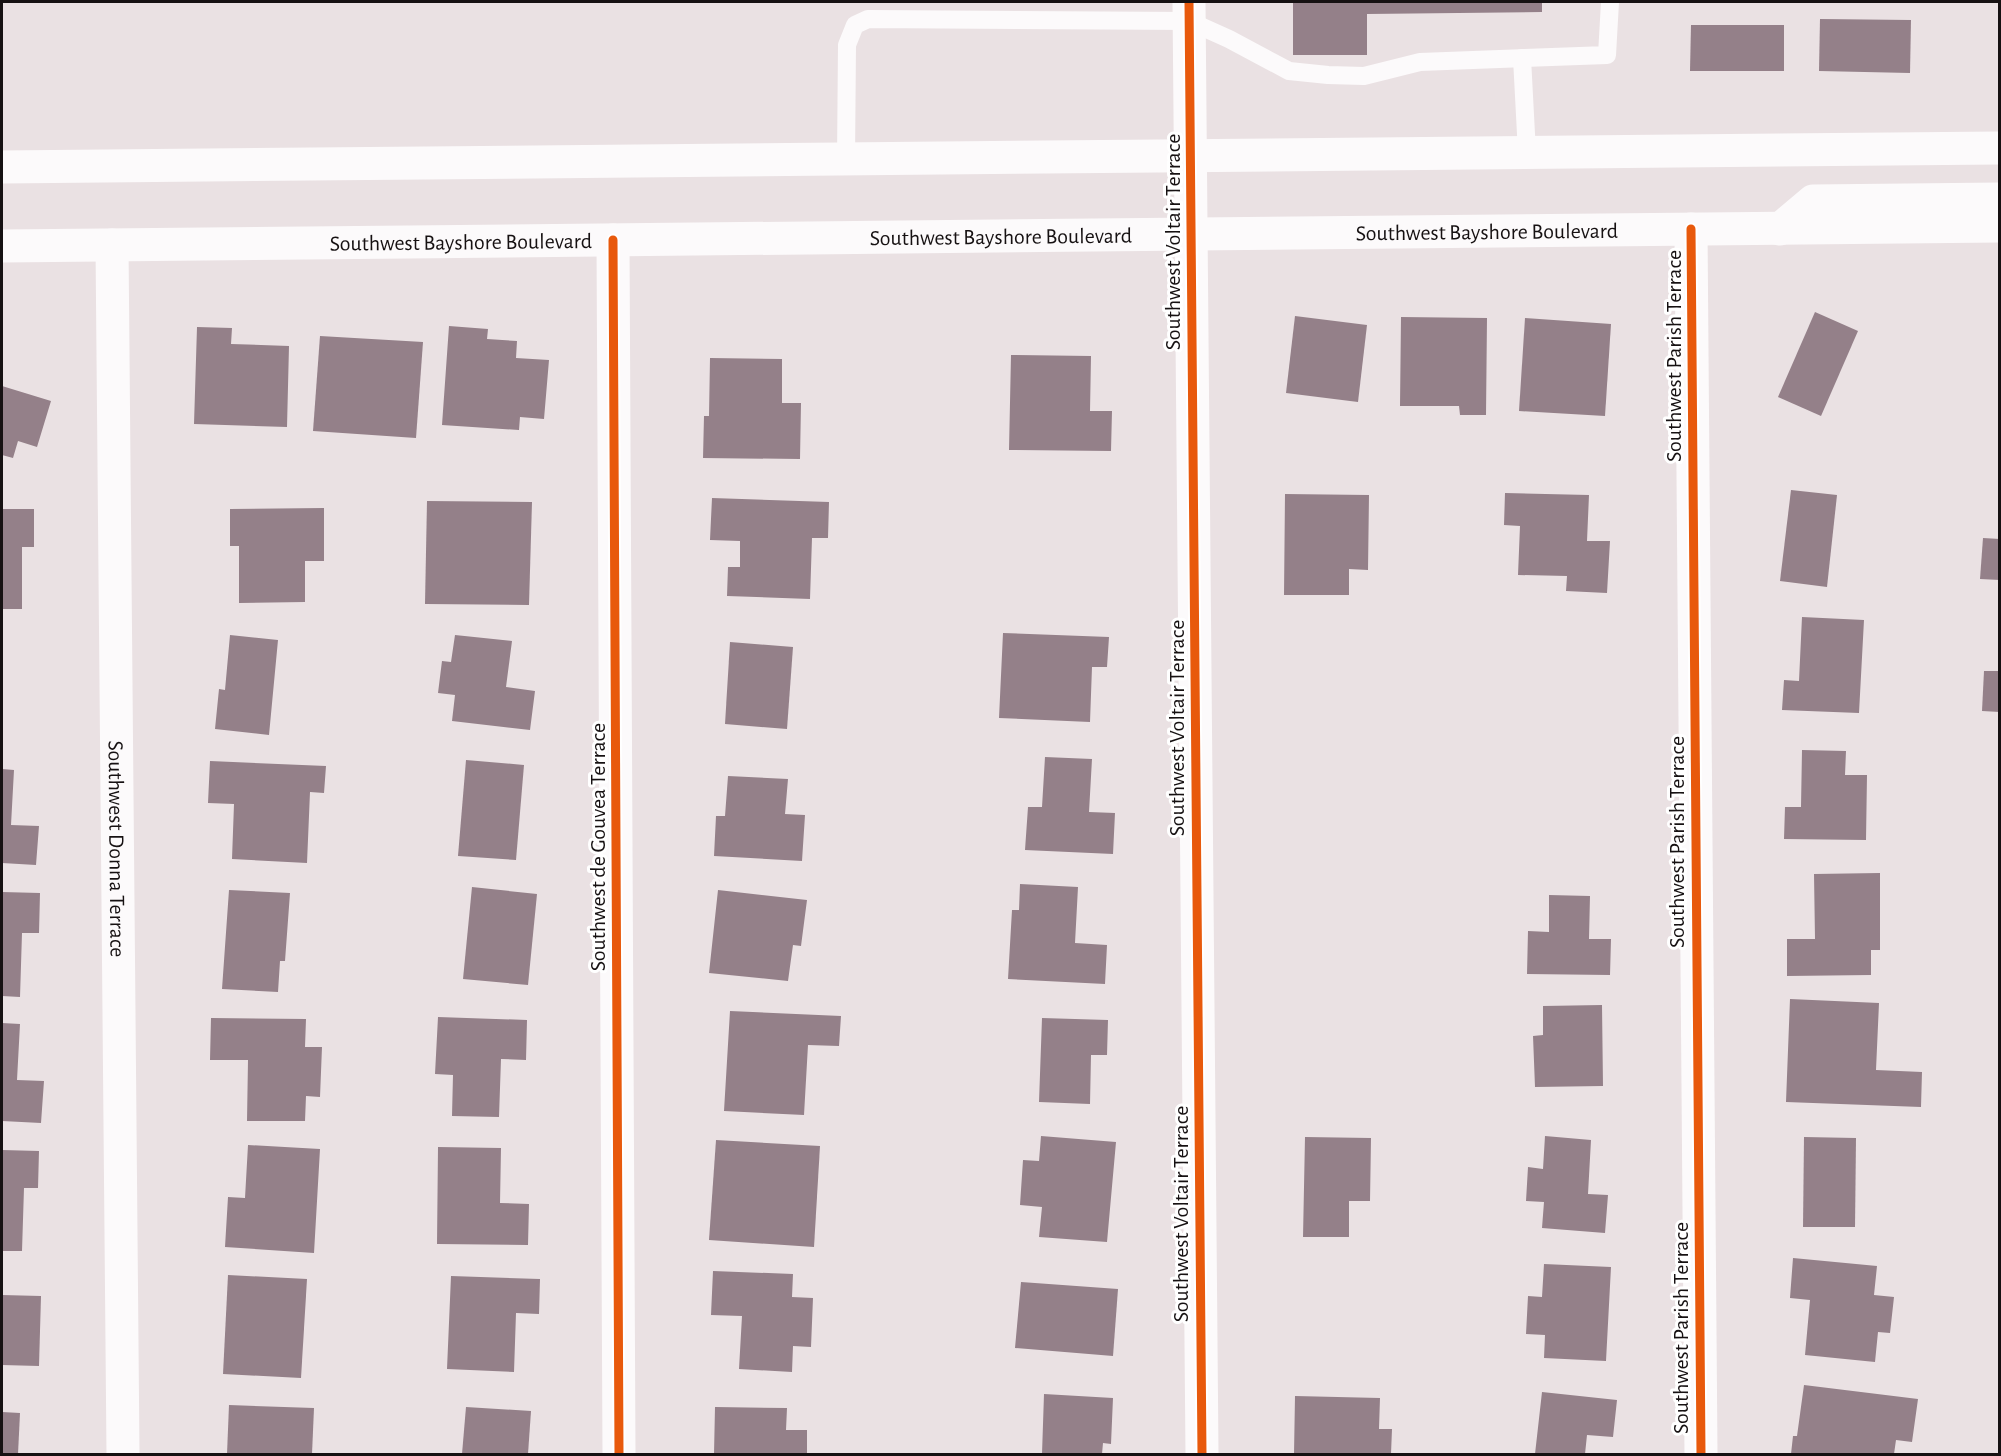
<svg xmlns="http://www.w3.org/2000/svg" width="2001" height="1456" font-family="'Alegreya Sans',sans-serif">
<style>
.building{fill:#948089}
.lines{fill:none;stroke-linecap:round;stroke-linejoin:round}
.lane{stroke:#fcfafb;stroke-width:18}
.street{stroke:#fcfafb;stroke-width:33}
.secondary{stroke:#fcfafb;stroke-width:33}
.cycleway-casing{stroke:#fff;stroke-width:13}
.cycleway{stroke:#e8590c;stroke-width:9}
.labels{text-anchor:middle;stroke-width:6;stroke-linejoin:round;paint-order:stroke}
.street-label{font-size:22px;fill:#161112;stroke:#fff}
</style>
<rect width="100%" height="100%" fill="#eae1e3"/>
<g class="building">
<path d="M1293,2h249v10l-175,2v41h-74z"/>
<path d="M1820,19l91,1 -1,53 -91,-2z"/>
<path d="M1691,25h93v46h-94z"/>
<path d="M1815,312l43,19 -37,85 -43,-19z"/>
<path d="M1295,316l72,9 -9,77 -72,-9z"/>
<path d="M1401,317l86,1 -1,97h-26l-1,-9h-59z"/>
<path d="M1525,318l86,6 -6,92 -86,-5z"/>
<path d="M449,326l39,3 -1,10 30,2 -1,17 33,2 -5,59 -24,-2 -1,13 -77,-5z"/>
<path d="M197,327l35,1 -1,16 58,2 -2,81 -93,-3z"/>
<path d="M320,336l103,6 -7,96 -103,-7z"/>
<path d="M1011,355l80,1 -1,55h22l-1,40 -102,-1z"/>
<path d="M710,358l72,1v44h19l-1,56 -97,-1 1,-42h5z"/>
<path d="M2,386l49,15 -14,46 -19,-6 -5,17 -11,-3z"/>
<path d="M1791,490l46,5 -10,92 -47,-6z"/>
<path d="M1505,493l84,2 -2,46h23l-3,52 -41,-2 1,-15 -49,-1 2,-49 -16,-1z"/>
<path d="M1285,494l84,1 -1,75 -19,-1v26h-65z"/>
<path d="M712,498l117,4 -1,36h-16l-2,61 -83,-3 1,-29h12v-26l-30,-1z"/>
<path d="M427,501l105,1 -3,103 -104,-1z"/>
<path d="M324,508v53h-19v41l-66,1v-57h-9v-37z"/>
<path d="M2,509h32v38h-12v62h-20z"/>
<path d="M1983,538l17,1v41l-20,-1z"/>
<path d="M1802,617l62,3 -5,93 -77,-3 2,-30 15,1z"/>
<path d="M1003,633l106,4 -2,30h-15l-2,55 -91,-4z"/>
<path d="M230,635l48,5 -9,95 -54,-6 4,-40 6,1z"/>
<path d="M455,635l57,6 -6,46 29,4 -5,39 -78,-9 3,-26 -17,-2 4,-32 9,1z"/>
<path d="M730,642l63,5 -6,82 -62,-5z"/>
<path d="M1984,671h16v41l-18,-1z"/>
<path d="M1802,750l44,1 -1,24h22l-1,65 -82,-1 1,-32h16z"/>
<path d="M1045,757l47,2 -3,53 26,1 -2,41 -88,-4 3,-43h14z"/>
<path d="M466,760l58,5 -8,95 -58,-4z"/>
<path d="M210,761l116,5 -2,27 -14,-1 -3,71 -75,-4 2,-55 -26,-1z"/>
<path d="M2,769l12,1 -3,55 28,1 -3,39 -34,-2z"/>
<path d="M728,776l60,3 -3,35 20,1 -3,46 -88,-5 2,-40h9z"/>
<path d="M1880,873v77h-9v25l-84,1v-37h28l-1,-65z"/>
<path d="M1020,884l58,3 -3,56 32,2 -2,39 -97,-5 4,-69h7z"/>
<path d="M472,887l65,7 -9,91 -65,-6z"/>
<path d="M229,890l61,3 -5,68h-5l-2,31 -56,-3z"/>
<path d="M718,890l89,10 -6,46 -8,-1 -5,36 -79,-8z"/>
<path d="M2,892l38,1 -1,40h-17l-2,64 -18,-1z"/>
<path d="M1549,895l41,1 -1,43h22l-1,36 -83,-1 1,-43 21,1z"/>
<path d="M1790,999l89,4 -3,67 46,2 -1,35 -135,-5z"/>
<path d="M1602,1005l1,81 -68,1 -2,-51 10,-1v-29z"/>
<path d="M730,1011l111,5 -2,30 -31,-1 -4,70 -80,-4z"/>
<path d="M438,1017l89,3 -1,40 -25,-1 -2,58 -47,-1 1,-41 -18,-1z"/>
<path d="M211,1018l95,1 -1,28h17l-2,50 -14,-1 -1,25h-58l1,-61h-38z"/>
<path d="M1042,1018l66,2 -1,35h-16l-1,49 -51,-2z"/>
<path d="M2,1023l18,1 -3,56 27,1 -3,42 -39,-2z"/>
<path d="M1041,1136l75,6 -9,100 -68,-5 3,-30 -22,-2 3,-45 16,1z"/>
<path d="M1545,1136l46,4 -3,54 20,1 -3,38 -63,-5 2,-26 -18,-1 2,-34 15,2z"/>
<path d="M1305,1137l66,1 -1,63h-21v36h-46z"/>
<path d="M1804,1137l52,1 -1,89h-52z"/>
<path d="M716,1140l104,6 -6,101 -105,-7z"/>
<path d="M248,1145l72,4 -6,104 -89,-6 3,-50 17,1z"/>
<path d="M438,1147l63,1 -1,55 29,1 -1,41 -91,-1z"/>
<path d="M2,1150l37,1 -1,37h-14l-2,63h-20z"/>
<path d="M1793,1258l84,8 -3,29 20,2 -4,36 -12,-1 -3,30 -70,-7 5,-55 -20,-2z"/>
<path d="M1544,1264l67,3 -5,94 -62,-3 1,-23 -19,-1 2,-38 14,1z"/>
<path d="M713,1271l80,3 -1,23 21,1 -2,49 -18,-1 -1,26 -53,-3 3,-53 -31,-1z"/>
<path d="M228,1275l79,4 -6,99 -78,-4z"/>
<path d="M451,1276l89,3 -1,35 -23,-1 -2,59 -67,-3z"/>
<path d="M1021,1282l97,7 -5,67 -98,-8z"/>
<path d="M2,1295l39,1 -2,70 -37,-1z"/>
<path d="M1804,1385l114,14 -6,43 -16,-2 -2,14h-103l2,-18h4z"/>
<path d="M1542,1392l75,8 -4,37 -26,-2 -2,19h-50z"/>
<path d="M1044,1394l69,4 -2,46 -8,-1 -1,11h-60z"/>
<path d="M1295,1396l85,2 -1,31h13l-1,25h-97z"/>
<path d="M229,1405l85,3 -2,46h-85z"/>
<path d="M466,1407l65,4 -3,43h-66z"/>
<path d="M715,1407l72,1 -1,22h21v24h-93z"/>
<path d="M2,1412l18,1 -2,41h-16z"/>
</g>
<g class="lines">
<g class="lane">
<path d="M1522,58l5,95"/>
<path d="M846,159l1,-114 8,-20 13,-6 321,2 40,18 60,32 39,4 36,1 56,-14 187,-7 3,-53"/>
</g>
<g class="street">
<path d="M1189,2l13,1452"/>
<path d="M1691,229l10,1225"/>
<path d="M613,240l6,1214"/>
<path id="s1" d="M112,245l11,1209"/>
</g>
<g class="secondary">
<path d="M2,167l1998,-19"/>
<path d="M1780,229l33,-28 187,-2"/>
<path id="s2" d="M2,246l1998,-20"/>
</g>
<g class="cycleway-casing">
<g id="cycleway">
<path d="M1189,2l13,1452"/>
<path d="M1691,229l10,1225"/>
<path d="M613,240l6,1214"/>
</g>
</g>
<use href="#cycleway" class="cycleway"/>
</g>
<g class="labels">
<g class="street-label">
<text dy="8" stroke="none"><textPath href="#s2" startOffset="1485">Southwest Bayshore Boulevard</textPath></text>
<text dy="8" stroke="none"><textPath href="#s2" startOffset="999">Southwest Bayshore Boulevard</textPath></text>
<text dy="8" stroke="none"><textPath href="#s2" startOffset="459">Southwest Bayshore Boulevard</textPath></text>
<text transform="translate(1172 242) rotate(-90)" y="8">Southwest Voltair Terrace</text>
<text transform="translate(1673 356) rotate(-90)" y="8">Southwest Parish Terrace</text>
<text transform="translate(1176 728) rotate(-90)" y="8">Southwest Voltair Terrace</text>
<text transform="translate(1676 842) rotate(-90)" y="8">Southwest Parish Terrace</text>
<text transform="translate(597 847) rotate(-90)" y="8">Southwest de Gouvea Terrace</text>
<text dy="8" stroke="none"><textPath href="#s1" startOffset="604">Southwest Donna Terrace</textPath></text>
<text transform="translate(1180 1214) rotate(-90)" y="8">Southwest Voltair Terrace</text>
<text transform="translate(1680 1328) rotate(-90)" y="8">Southwest Parish Terrace</text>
</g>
</g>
<rect width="2001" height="1456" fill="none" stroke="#161112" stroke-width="6"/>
</svg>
